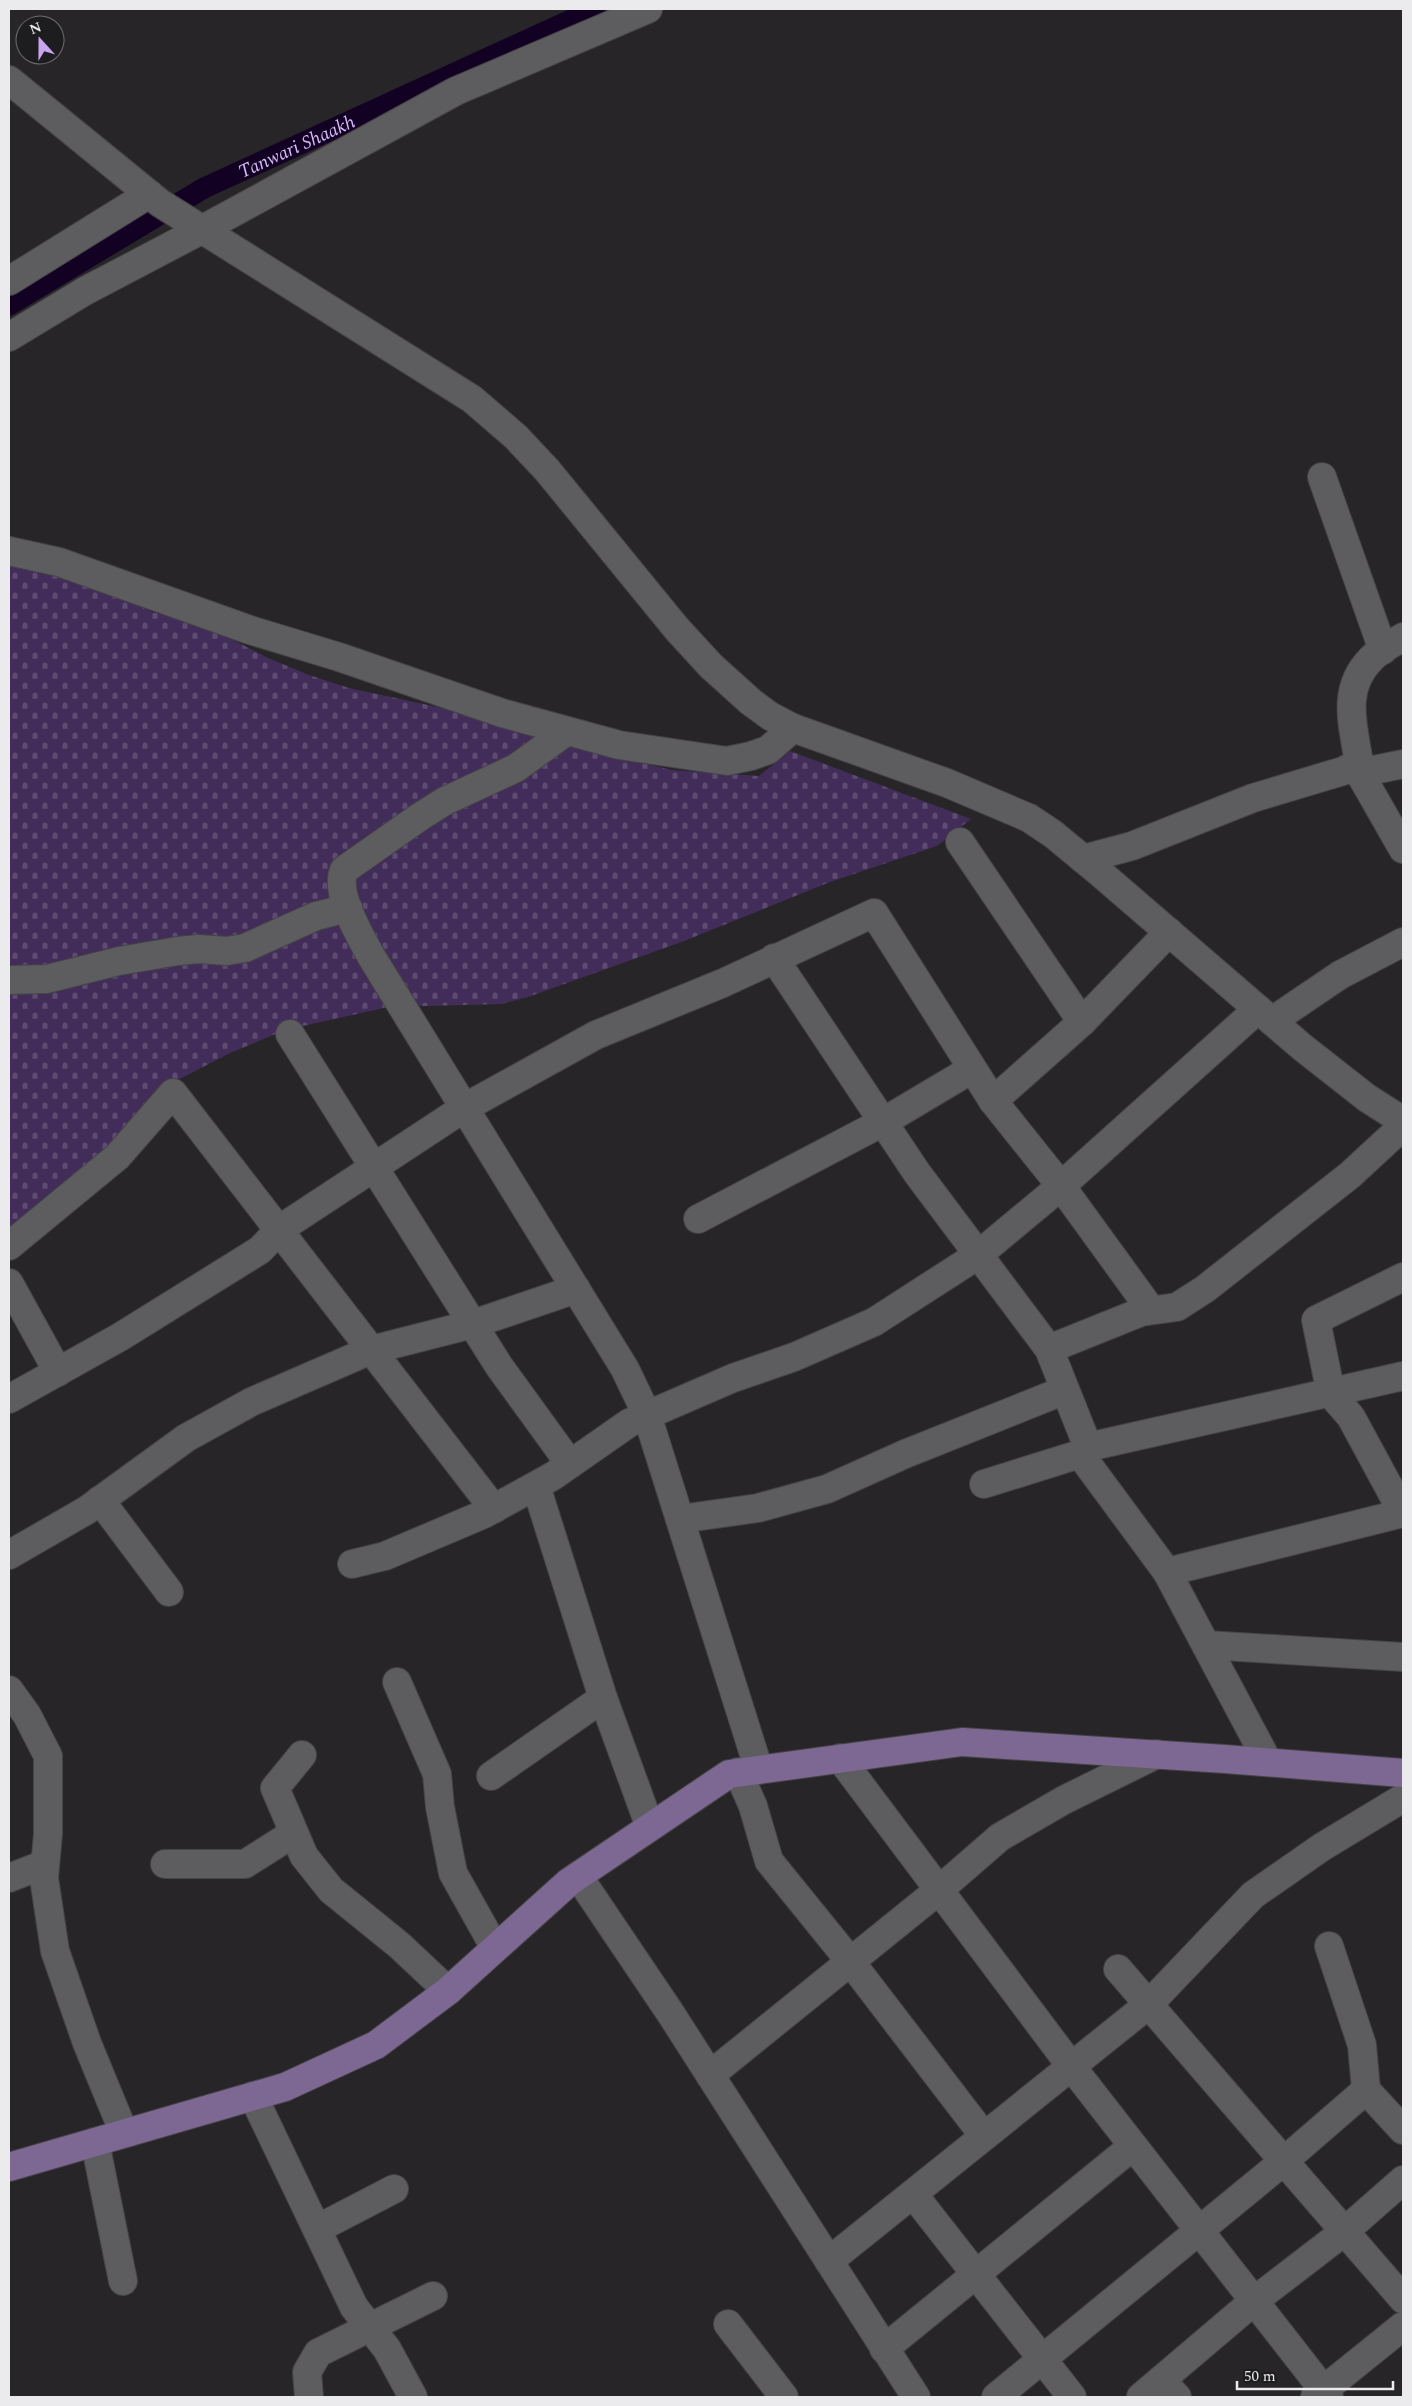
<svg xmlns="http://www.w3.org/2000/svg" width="1412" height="2406" font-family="Spectral,serif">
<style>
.cemetery{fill:url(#cemetery-stones)}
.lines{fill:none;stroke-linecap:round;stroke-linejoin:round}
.canal{stroke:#130123;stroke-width:21}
.minor-casing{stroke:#454346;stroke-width:30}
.major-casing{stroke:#454346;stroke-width:30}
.minor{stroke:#5d5c5f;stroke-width:28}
.major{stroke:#7d6893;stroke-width:28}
.labels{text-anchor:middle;stroke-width:5;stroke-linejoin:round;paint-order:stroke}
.water-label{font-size:19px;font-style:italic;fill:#d7baf8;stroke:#1d1c1f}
</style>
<defs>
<pattern id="cemetery-stones" width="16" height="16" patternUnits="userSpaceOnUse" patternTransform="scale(1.25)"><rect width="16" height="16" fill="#422c59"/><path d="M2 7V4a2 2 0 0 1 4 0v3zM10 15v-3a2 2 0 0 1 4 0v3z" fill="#5d4b71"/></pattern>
</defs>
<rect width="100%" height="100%" fill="#272528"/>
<path class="cemetery" d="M9,563l67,13 76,36 42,8 74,38 41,17 40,13 107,23 118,36 98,23 87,6 31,-25 181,68 -34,27 -107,36 -146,59 -156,56 -27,7 -113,3 -103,23 -55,23 -56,29 -40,49 -125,108z"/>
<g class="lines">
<path class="canal" id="s1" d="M9,305l195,-117 391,-179"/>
<g class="minor-casing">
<g id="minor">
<path d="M9,80l151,123 312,196 44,38 31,33 130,159 34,37 40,36 19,14 23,12 154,55 82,35 24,16 46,38 203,175 65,51 36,23"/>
<path d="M9,281l140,-87"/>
<path d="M9,337l76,-46 118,-62 253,-138 192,-82"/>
<path d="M1322,477l61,173"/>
<path d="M9,551l50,11 191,68 89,27 163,56 117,32 108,16 24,-5 17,-6 25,-22"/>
<path d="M567,731l-51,37 -71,33 -24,15 -77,54c-10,23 16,66 27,86l254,413 22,46 112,355"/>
<path d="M1359,763l10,8 34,-7"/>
<path d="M1355,765l48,84"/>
<path d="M960,842l122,180"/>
<path d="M1083,859l49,-13 121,-48 90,-27 16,-8c-6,-38 -18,-74 12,-104 8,-9 22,-16 32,-22"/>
<path d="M774,958l143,215 132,176 39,98"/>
<path d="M9,980l38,-1 72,-18 59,-10 21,-2 28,2 18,-3 71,-32 32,-8"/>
<path d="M1272,1021l68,-46 63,-33"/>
<path d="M290,1034l209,332 71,98"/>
<path d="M993,1101l89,-79 87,-90"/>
<path d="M698,1219l185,-97 89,-53"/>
<path d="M9,1246l108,-89 56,-64 321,416"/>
<path d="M1403,1277l-87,43 15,74 20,23 52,96"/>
<path d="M9,1283l49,89"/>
<path d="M1049,1349l92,-37 36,-5 28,-18 145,-114 53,-49"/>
<path d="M9,1399l111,-62 140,-87 20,-21 184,-121 132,-73 127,-52 151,-70 119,188 68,85 90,124"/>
<path d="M1080,1454l87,118 101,190"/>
<path d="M984,1484l96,-30 8,-7 315,-71"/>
<path d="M536,1486l67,212 47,129"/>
<path d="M100,1500l69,92"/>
<path d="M680,1519l78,-11 69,-19 78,-35 160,-64"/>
<path d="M9,1555l78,-45 99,-72 65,-36 120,-52 102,-26 103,-35"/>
<path d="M352,1564l33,-8 99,-42 69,-38 76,-53 104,-45 61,-21 80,-35 104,-67 83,-69 197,-177"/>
<path d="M1167,1572l236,-59"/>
<path d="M1206,1645l197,12"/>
<path d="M397,1682l40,92 3,33 13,66 42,75"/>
<path d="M9,1690l18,25 21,41v78l-4,44 11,73 32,92 37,90"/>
<path d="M302,1755l-27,33 29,68 27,34 68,55 49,46"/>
<path d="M840,1758l231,308 258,331"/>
<path d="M738,1772l15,34 16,55 81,100 134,175"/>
<path d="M491,1776l112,-78"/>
<path d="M165,1864h80l49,-31"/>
<path d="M578,1876l93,138 245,383"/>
<path d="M9,1878l36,-14"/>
<path d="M1329,1946l33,99 4,45 37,40"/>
<path d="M1118,1969l285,330"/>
<path d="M710,2075l229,-185 61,-53 64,-37 93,-46"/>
<path d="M253,2096l101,211 33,42 26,48"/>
<path d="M95,2142l28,139"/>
<path d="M913,2194l159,203"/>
<path d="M317,2229l77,-40"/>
<path d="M829,2261l320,-257 104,-109 69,-48 81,-49"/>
<path d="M728,2324l56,73"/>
<path d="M884,2349l249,-203"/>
<path d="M1161,2380l16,17"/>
<path d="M309,2397l-2,-25 11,-19 115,-57"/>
<path d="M996,2397l288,-236 82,-71"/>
<path d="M1141,2397l113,-96 91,-70 58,-51"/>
<path d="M1315,2397l88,-71"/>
</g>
</g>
<g class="major-casing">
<path id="major" d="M9,2167l276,-80 91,-42 72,-54 121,-109 160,-108 233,-32 263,17 178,14"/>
</g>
<use href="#minor" class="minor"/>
<use href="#major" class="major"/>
</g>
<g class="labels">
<g class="water-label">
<text dy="7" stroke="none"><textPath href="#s1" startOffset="329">Tanwari Shaakh</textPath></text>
</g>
</g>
<rect width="1412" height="2406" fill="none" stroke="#ebeaec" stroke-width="20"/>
<g transform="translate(40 40) rotate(339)"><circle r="24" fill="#1d1c1f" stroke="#6f6e71"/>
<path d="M0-4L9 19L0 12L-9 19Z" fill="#c8a5ee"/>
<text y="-8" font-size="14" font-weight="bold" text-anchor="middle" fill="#ebeaec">N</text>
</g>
<path d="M1237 2381v8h156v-8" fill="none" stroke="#ebeaec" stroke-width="2.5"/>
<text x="1244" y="2381" font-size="15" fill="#ebeaec" stroke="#1d1c1f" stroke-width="4" paint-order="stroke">50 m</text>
</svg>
